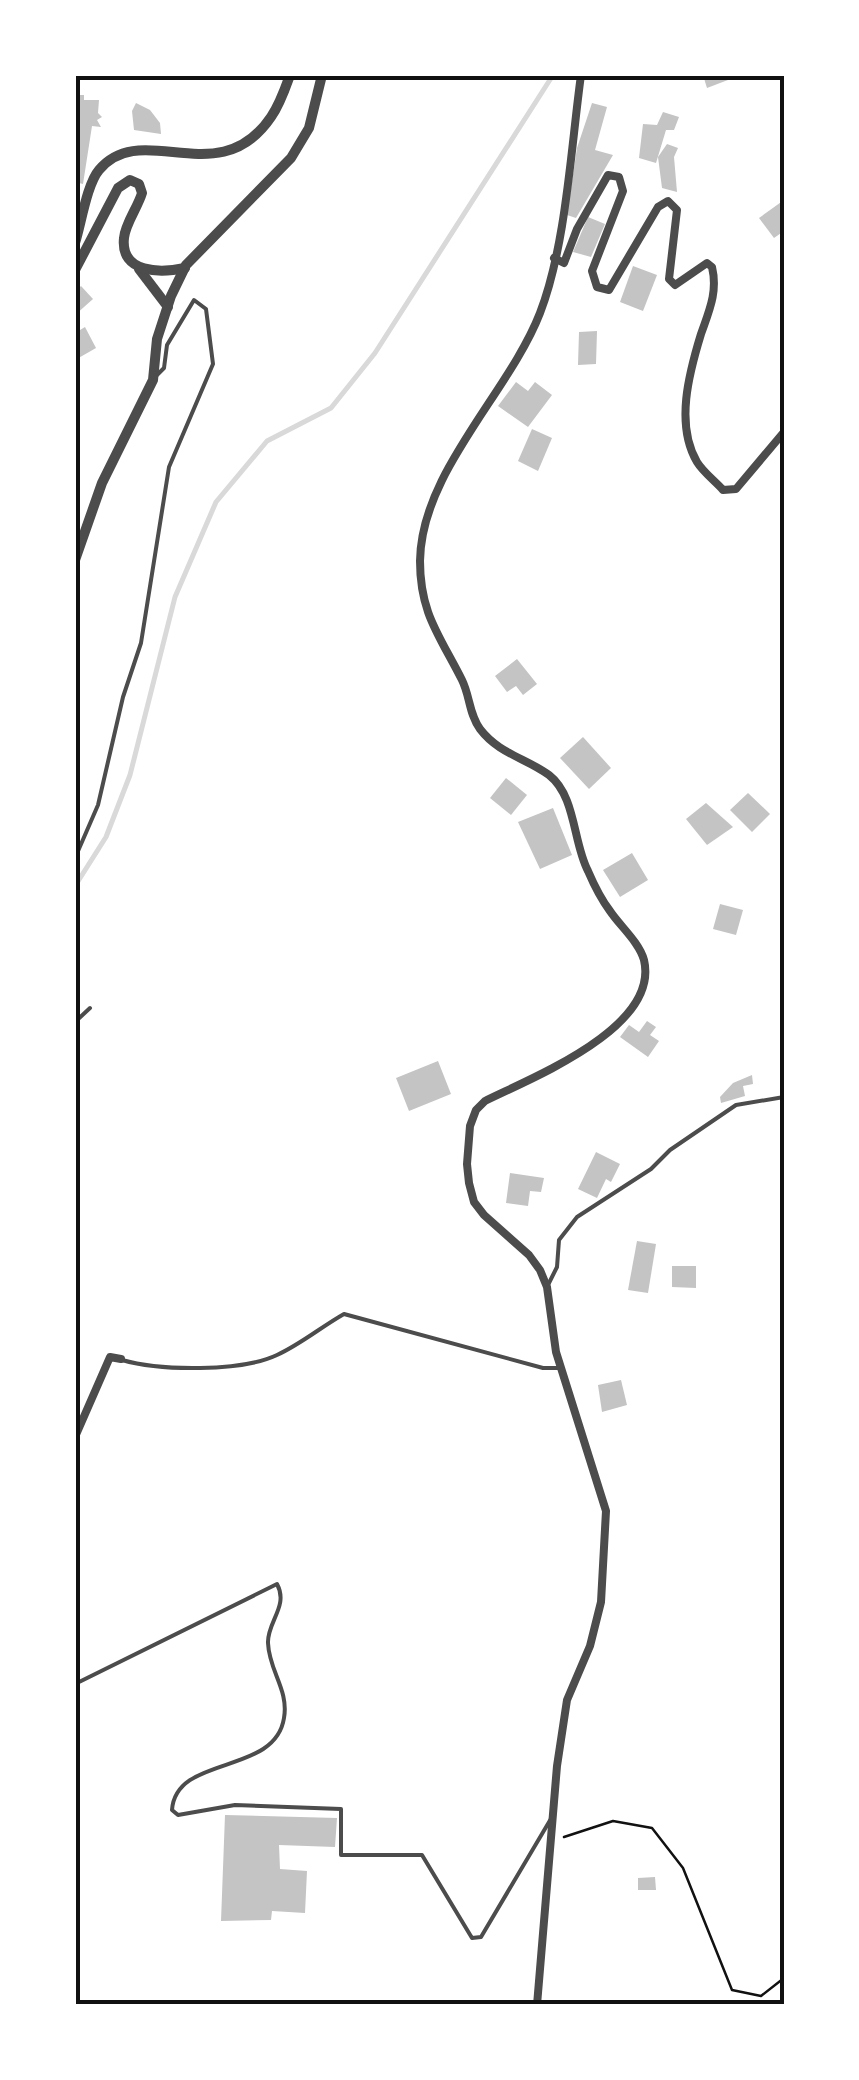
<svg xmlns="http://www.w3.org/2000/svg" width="859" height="2080" font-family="Ubuntu,sans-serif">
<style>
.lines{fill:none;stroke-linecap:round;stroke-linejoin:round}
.stream{stroke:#d9d9d9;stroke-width:5}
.building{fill:#c4c4c4}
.path{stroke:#111;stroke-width:2.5}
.service{stroke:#4c4c4c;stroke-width:4}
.minor{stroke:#4c4c4c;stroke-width:8}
.tertiary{stroke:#4c4c4c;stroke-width:10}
.neatline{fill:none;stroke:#111;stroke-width:4}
</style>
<rect width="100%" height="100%" fill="#fff"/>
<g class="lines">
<path class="stream" d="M75,886l31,-49 24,-62 45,-178 41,-95 51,-61 64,-33 44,-55 178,-278"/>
</g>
<g class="building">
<path d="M703,75h38l-34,13z"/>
<path d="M75,95h9v5h15l-1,13 4,4 -5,3 4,7 -9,-1 -9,58 -8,-2z"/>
<path d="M136,103l14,7 10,13 1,11 -27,-4 -2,-19z"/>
<path d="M592,103l15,4 -12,43 18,5 -37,63 -9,-3 10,-67z"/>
<path d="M663,112l16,5 -5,13h-8l-10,33 -17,-5 4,-34 14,1z"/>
<path d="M667,144l11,4 -4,9 3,35 -15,-4 -4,-31z"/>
<path d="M784,200v31l-10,7 -15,-20z"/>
<path d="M588,217l17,7 -14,33 -18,-5z"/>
<path d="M633,266l24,9 -14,36 -23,-9z"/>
<path d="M81,286l12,13 -18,16v-23z"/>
<path d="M85,327l11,21 -21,12v-27z"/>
<path d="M597,331l-1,33 -18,1 1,-33z"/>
<path d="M516,382l12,9 7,-9 17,13 -24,32 -30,-21z"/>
<path d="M532,429l20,9 -14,33 -20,-10z"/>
<path d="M517,659l20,25 -14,11 -7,-9 -9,6 -12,-16z"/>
<path d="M583,737l28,31 -22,21 -29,-31z"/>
<path d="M506,778l21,17 -16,20 -21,-17z"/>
<path d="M748,793l22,21 -18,18 -22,-22z"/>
<path d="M706,803l27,24 -26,18 -21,-26z"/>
<path d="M553,808l19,47 -32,14 -22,-47z"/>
<path d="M632,853l16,27 -28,17 -17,-27z"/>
<path d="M720,904l23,6 -7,25 -23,-6z"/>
<path d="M647,1021l9,6 -6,8 9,6 -11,16 -28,-20 9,-12 10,7z"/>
<path d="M438,1061l13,33 -42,17 -13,-33z"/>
<path d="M752,1075l1,9 -10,2 2,10 -24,7 -1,-6 13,-14z"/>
<path d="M596,1152l24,12 -9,18 -5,-3 -9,19 -19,-9z"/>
<path d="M510,1173l34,5 -3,14 -11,-1 -2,15 -22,-3z"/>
<path d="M637,1241l19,3 -8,49 -20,-3z"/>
<path d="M672,1266h24v22l-24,-1z"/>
<path d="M621,1380l6,25 -25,7 -4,-27z"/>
<path d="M225,1815l112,3 -2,29 -56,-2 1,24 27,2 -2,42 -33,-2 -1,9 -50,1z"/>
<path d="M655,1877l1,13h-18v-12z"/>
</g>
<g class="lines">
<path class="path" d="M564,1837l49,-16 39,7 31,40 49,122 29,6 23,-18"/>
<g class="service">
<path d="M75,858l23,-53 25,-108 18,-54 28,-176 44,-103 -7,-55 -12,-9 -27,45 -3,23 -8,8"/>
<path d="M75,1022l15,-14"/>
<path d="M547,1287l10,-20 2,-27 18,-23 74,-48 19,-19 66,-45 48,-8"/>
<path d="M122,1360c38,11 119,12 155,-5 24,-11 44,-28 67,-41l199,54h18"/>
<path d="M75,1684l202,-100c12,22 -10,38 -9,59 1,28 21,47 16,75 -9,58 -108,36 -112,92l6,5 57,-10 106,4v46h81l50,83 9,-1 71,-120"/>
</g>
<g class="minor">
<path d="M554,258l10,5 13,-34 31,-54 11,2 4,14 -31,80 5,16 12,3 49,-83 10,-6 9,9 -8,69 6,6 32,-22 5,4c6,25 -3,44 -11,67 -12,39 -26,91 -4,128 6,10 18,19 26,28l13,-1 48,-57"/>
<path d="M75,1437l35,-80 11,2"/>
<path d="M537,2005l20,-239 10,-66 23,-54 11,-44 5,-91 -50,-159 -9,-65 -7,-17 -11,-15 -45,-40 -10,-13 -5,-19 -2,-19 3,-38 6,-16 9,-9c46,-23 175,-73 159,-141 -5,-18 -24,-34 -34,-49 -9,-12 -16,-26 -22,-40 -15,-28 -12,-75 -39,-96 -23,-17 -50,-21 -69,-46 -11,-15 -10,-33 -18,-49 -22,-44 -42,-66 -42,-119 1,-89 89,-168 120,-248 26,-67 31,-166 41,-238"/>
</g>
<g class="tertiary">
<path d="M75,243c6,-19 12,-59 24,-73 43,-52 120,24 172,-53 9,-13 14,-28 19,-42"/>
<path d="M139,269l29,38"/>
<path d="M75,270l43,-82 12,-8 9,4 3,9c-4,14 -17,31 -18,45 -4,36 37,35 61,30"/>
<path d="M75,560l27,-77 51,-103 4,-41 14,-43 15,-31 105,-107 18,-30 13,-53"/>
</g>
</g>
<rect width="859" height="2080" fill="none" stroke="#ffffff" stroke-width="155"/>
<rect x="78" y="78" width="704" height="1924" class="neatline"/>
</svg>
